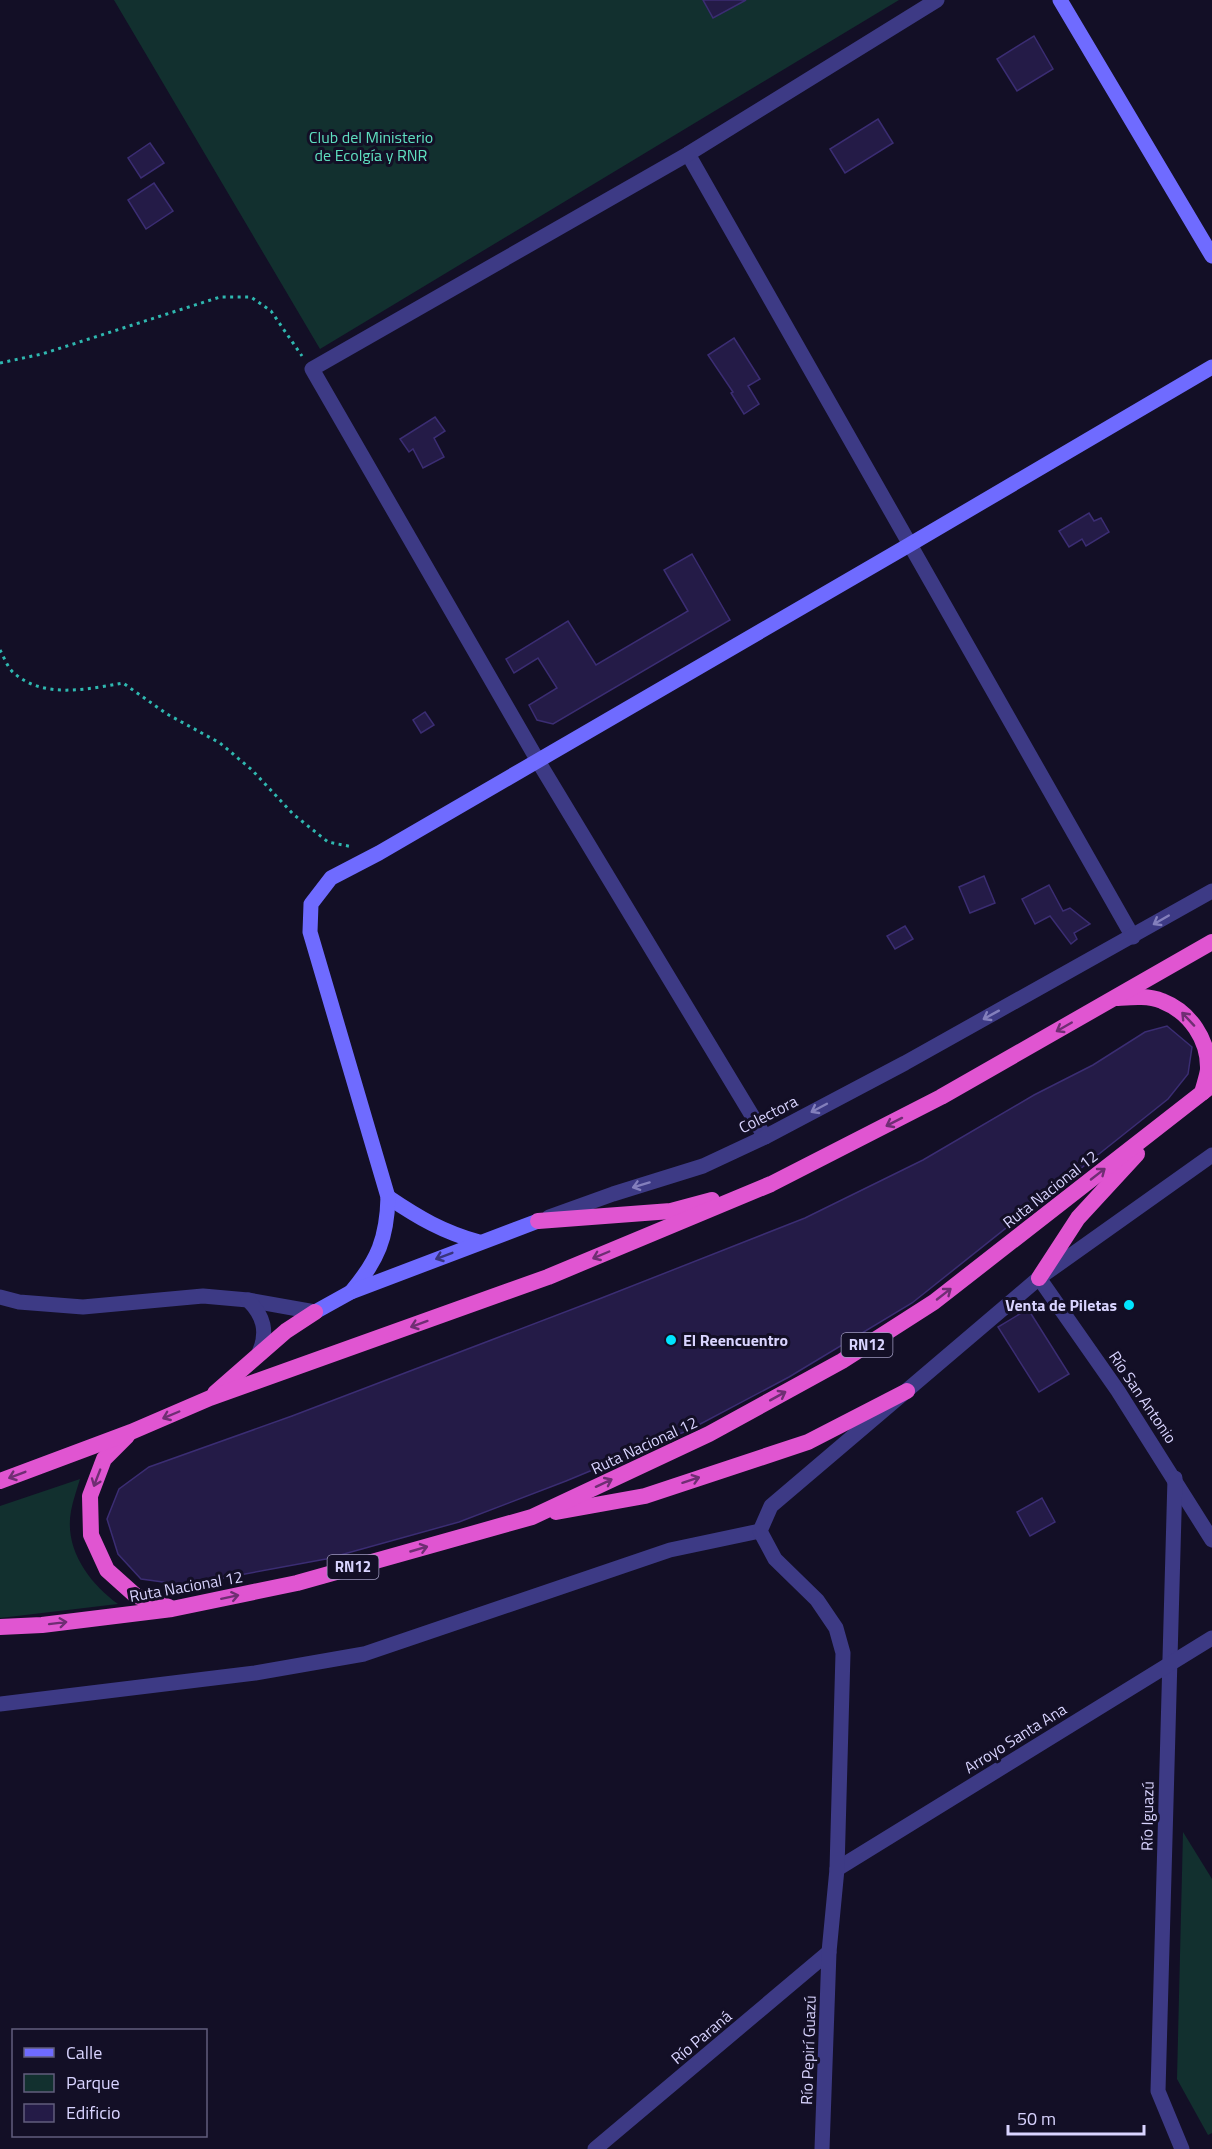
<svg xmlns="http://www.w3.org/2000/svg" width="1212" height="2149" font-family="'Titillium Web',sans-serif">
<style>
.green{fill:#12302f}
.building{fill:#241b47;stroke:#3b2d73;stroke-width:1.5}
.lines{fill:none;stroke-linecap:round;stroke-linejoin:round}
.path{stroke:#2fb8b0;stroke-width:3;stroke-dasharray:3 4.5;stroke-linecap:butt}
.minor{stroke:#3d3a85;stroke-width:15}
.secondary{stroke:#6f6bff;stroke-width:15}
.trunk{stroke:#e055d1;stroke-width:16}
.oneway{stroke:#837fbc}
.oneway2{stroke:#6f2e73}
.oneway3{stroke:#38347d}
.poi-dot{fill:#00e5ff;stroke:#130f26;stroke-width:2}
.labels{text-anchor:middle;stroke-width:6;stroke-linejoin:round;paint-order:stroke}
.shield{fill:#130f26;stroke:#9e99be;stroke-width:1.5}
.shield-label{font-size:15px;font-weight:bold;fill:#d9d4ff}
.park-label{font-size:16px;fill:#5fe0c0;stroke:#130f26}
.street-label{font-size:16px;fill:#d9d4ff;stroke:#130f26}
.poi-label{font-size:16px;font-weight:bold;fill:#d9d4ff;stroke:#130f26;text-anchor:end}
</style>
<rect width="100%" height="100%" fill="#130f26"/>
<g class="green">
<path d="M114,0h785l-579,349z"/>
<path d="M80,1479c-3,10 -7,21 -9,32 -7,38 18,72 47,93l-118,14v-112z"/>
<path d="M1183,1832l29,47v254l-4,2 -31,-56z"/>
</g>
<g class="building">
<path d="M703,0h43l-33,18z"/>
<path d="M1034,36l19,33 -36,22 -20,-32z"/>
<path d="M878,119l15,24 -48,30 -15,-24z"/>
<path d="M150,143l14,20 -23,15 -13,-20z"/>
<path d="M154,183l19,28 -27,18 -18,-29z"/>
<path d="M734,338l26,41 -12,7 11,18 -15,10 -13,-21 2,-1 -25,-37z"/>
<path d="M435,417l10,14 -11,7 10,19 -21,11 -10,-19 -4,3 -9,-13z"/>
<path d="M1089,513l5,8 7,-3 8,14 -23,14 -4,-7 -13,8 -10,-16z"/>
<path d="M692,554l38,66 -177,104 -16,-4 -8,-15 28,-17 -19,-30 -24,15 -8,-14 62,-38 28,44 92,-54 -24,-41z"/>
<path d="M425,712l9,13 -13,8 -8,-13z"/>
<path d="M984,876l11,27 -25,10 -11,-26z"/>
<path d="M1049,885l14,26 7,-3 20,16 -16,9 3,6 -6,5 -21,-28 -15,8 -13,-25z"/>
<path d="M905,926l8,13 -18,10 -8,-13z"/>
<path d="M1167,1026l25,21 -4,27 -20,25 -256,204 -123,74 -100,53 -123,51 -107,41 -133,37 -141,26 -44,-6 -23,-25 -11,-35 12,-30 30,-22 143,-51 307,-117 206,-81 118,-58 111,-65 59,-30 52,-33z"/>
<path d="M1028,1309l41,65 -30,18 -41,-65z"/>
<path d="M1042,1498l13,24 -25,14 -13,-24z"/>
</g>
<g class="lines">
<g class="path">
<path d="M0,363l42,-9 178,-57h31l20,14 31,45"/>
<path d="M0,650c4,7 8,19 15,24 30,25 73,15 108,9l44,31 53,29 32,27 41,44 35,28 25,5"/>
</g>
<g class="minor">
<path d="M688,154l445,783"/>
<path d="M765,1137l-227,-376 -226,-392 376,-215 249,-154"/>
<path d="M549,1217l64,-23 90,-28 62,-29 140,-74 307,-172"/>
<path d="M1039,1278l79,113 94,149"/>
<path d="M0,1297l19,5 64,5 120,-11 45,4 67,12"/>
<path d="M248,1300c16,16 20,32 11,53"/>
<path d="M1175,1478l-17,613 24,58"/>
<path d="M0,1704l255,-31 109,-19 306,-104 90,-19"/>
<path d="M837,1869l375,-231"/>
<path d="M595,2149l234,-197"/>
<path d="M822,2149l7,-197 8,-83 6,-216 -7,-25 -19,-28 -42,-41 -15,-28 11,-25 268,-228 173,-123"/>
</g>
<g class="secondary">
<path d="M1060,0l152,256"/>
<path d="M388,1197c31,21 55,35 91,45"/>
<path d="M351,1292c27,-32 36,-54 37,-95l-78,-265 1,-28 20,-26 48,-25 530,-308 303,-178"/>
<path d="M315,1312l36,-20 187,-71"/>
</g>
<g class="trunk">
<path d="M1116,998c15,-1 32,-3 46,3 28,11 47,39 46,69 -1,7 -4,15 -6,23"/>
<path d="M538,1221l133,-10 41,-11"/>
<path d="M1039,1278l39,-60 59,-64"/>
<path d="M215,1393l71,-62 29,-19"/>
<path d="M127,1436l-23,23 -14,37 1,39 16,35 29,26 33,11"/>
<path d="M0,1481l131,-49 79,-34 338,-121 223,-93 170,-87 271,-155"/>
<path d="M556,1512l89,-16 163,-54 99,-51"/>
<path d="M0,1627l42,-2 130,-16 125,-26 235,-66 177,-83 133,-73 92,-59 278,-217"/>
</g>
</g>
<defs><path id="oneway-shaft" d="M-6 0H5M1.5-3L5.5 0L1.5 3" fill="none" stroke-width="1.6" stroke-linecap="round" stroke-linejoin="round" transform="scale(1.5)"/></defs>
<g class="oneway">
<use href="#oneway-shaft" transform="translate(1161 920) rotate(150)"/>
<use href="#oneway-shaft" transform="translate(991 1015) rotate(151)"/>
<use href="#oneway-shaft" transform="translate(819 1108) rotate(152)"/>
<use href="#oneway-shaft" transform="translate(641 1185) rotate(163)"/>
</g>
<g class="oneway2">
<use href="#oneway-shaft" transform="translate(1188 1019) rotate(-133)"/>
<use href="#oneway-shaft" transform="translate(1064 1027) rotate(150)"/>
<use href="#oneway-shaft" transform="translate(894 1122) rotate(153)"/>
<use href="#oneway-shaft" transform="translate(1098 1174) rotate(-38)"/>
<use href="#oneway-shaft" transform="translate(601 1255) rotate(157)"/>
<use href="#oneway-shaft" transform="translate(944 1294) rotate(-38)"/>
<use href="#oneway-shaft" transform="translate(419 1324) rotate(160)"/>
<use href="#oneway-shaft" transform="translate(778 1396) rotate(-29)"/>
<use href="#oneway-shaft" transform="translate(171 1415) rotate(157)"/>
<use href="#oneway-shaft" transform="translate(17 1475) rotate(159)"/>
<use href="#oneway-shaft" transform="translate(97 1478) rotate(111)"/>
<use href="#oneway-shaft" transform="translate(691 1480) rotate(-18)"/>
<use href="#oneway-shaft" transform="translate(604 1483) rotate(-25)"/>
<use href="#oneway-shaft" transform="translate(419 1549) rotate(-16)"/>
<use href="#oneway-shaft" transform="translate(230 1597) rotate(-12)"/>
<use href="#oneway-shaft" transform="translate(58 1623) rotate(-7)"/>
</g>
<use class="oneway3" href="#oneway-shaft" transform="translate(444 1256) rotate(159)"/>
<g class="poi-dot">
<circle cx="1129" cy="1305" r="6"/>
<circle cx="671" cy="1340" r="6"/>
</g>
<g class="labels">
<g class="shield">
<rect x="841.5" y="1333" width="51" height="24" rx="4.5"/>
<rect x="327.5" y="1555" width="51" height="24" rx="4.5"/>
</g>
<g class="shield-label">
<text x="867" y="1350">RN12</text>
<text x="353" y="1572">RN12</text>
</g>
<g class="park-label">
<text x="371" y="143">Club del Ministerio<tspan x="371" dy="18">de Ecolgía y RNR</tspan></text>
</g>
<g class="street-label">
<text transform="translate(768 1114) rotate(-27)" y="6">Colectora</text>
<text transform="translate(1050 1189) rotate(-38)" y="6">Ruta Nacional 12</text>
<text transform="translate(1143 1397) rotate(56)" y="6">Río San Antonio</text>
<text transform="translate(644 1445) rotate(-25)" y="6">Ruta Nacional 12</text>
<text transform="translate(186 1586) rotate(-10)" y="6">Ruta Nacional 12</text>
<text transform="translate(1015 1738) rotate(-32)" y="6">Arroyo Santa Ana</text>
<text transform="translate(1147 1816) rotate(-89)" y="6">Río Iguazú</text>
<text transform="translate(701 2037) rotate(-40)" y="6">Río Paraná</text>
<text transform="translate(808 2050) rotate(-88)" y="6">Río Pepirí Guazú</text>
</g>
<g class="poi-label">
<text x="1117" y="1311">Venta de Piletas</text>
<text x="683" y="1346" text-anchor="start">El Reencuentro</text>
</g>
</g>
<rect x="12" y="2029" width="195" height="108" fill="#130f26" stroke="#625e7d" stroke-width="1.5"/>
<rect x="24" y="2048" width="30" height="9" fill="#6f6bff" stroke="#625e7d" stroke-width="1.5"/>
<text x="66" y="2059" font-size="18" fill="#d9d4ff">Calle</text>
<rect x="24" y="2074" width="30" height="18" fill="#12302f" stroke="#625e7d" stroke-width="1.5"/>
<text x="66" y="2089" font-size="18" fill="#d9d4ff">Parque</text>
<rect x="24" y="2104" width="30" height="18" fill="#241b47" stroke="#625e7d" stroke-width="1.5"/>
<text x="66" y="2119" font-size="18" fill="#d9d4ff">Edificio</text>
<path d="M1008 2125v9h136v-9" fill="none" stroke="#d9d4ff" stroke-width="3"/>
<text x="1017" y="2125" font-size="18" fill="#d9d4ff" stroke="#130f26" stroke-width="4.5" paint-order="stroke">50 m</text>
</svg>
